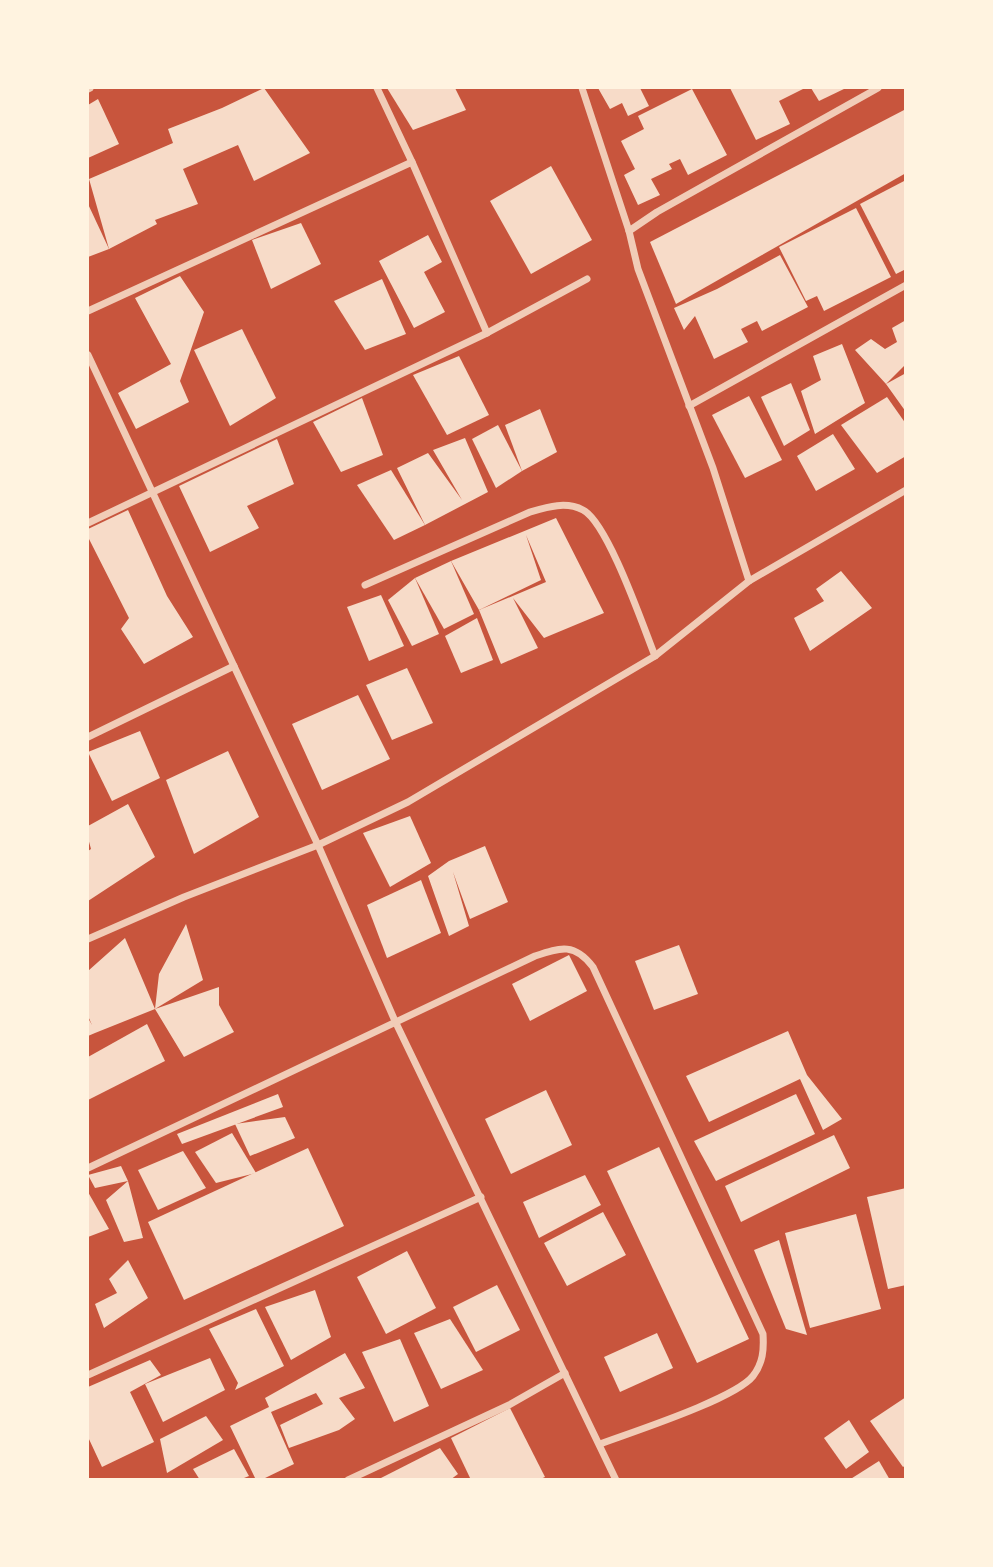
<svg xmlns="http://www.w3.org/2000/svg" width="993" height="1567" font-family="Lora,serif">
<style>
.building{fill:#f7dbc8;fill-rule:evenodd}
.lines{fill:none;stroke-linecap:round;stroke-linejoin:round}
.minor{stroke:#f1ccb7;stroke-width:7}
</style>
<rect width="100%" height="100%" fill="#c8553d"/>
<g class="building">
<path d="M264,88l46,65 -56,28 -16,-36 -55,24 15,35 -43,16 2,4 -48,25 -20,-70 84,-36 -5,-14 54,-21z"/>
<path d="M387,88h68l11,22 -53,20z"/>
<path d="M598,88h42l9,18 -21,10 -6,-13 -12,6z"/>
<path d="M730,88h75l-26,13 11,23 -34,16z"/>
<path d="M811,88h35l-27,13z"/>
<path d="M692,89l35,66 -39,20 -8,-16 -11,5 3,5 -21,10 9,16 -22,10 -14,-30 11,-6 -14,-28 23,-12 -6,-13z"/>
<path d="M98,99l21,45 -31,14v-53z"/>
<path d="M906,109v64l-230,131 -26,-62z"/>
<path d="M551,166l41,74 -61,34 -41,-73z"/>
<path d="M906,180v89l-10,5 -36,-70z"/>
<path d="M88,204l21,45 -21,8z"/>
<path d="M856,208l35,69 -67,34 -7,-15 -11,5 -27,-54z"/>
<path d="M301,223l20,41 -50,25 -19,-49z"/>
<path d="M428,235l14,27 -18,10 21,40 -31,16 -35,-67z"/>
<path d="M780,255l28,52 -46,24 -5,-10 -16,8 7,13 -34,17 -19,-43 -11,14 -10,-22 43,-19z"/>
<path d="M180,276l24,36 -24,69 9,21 -53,27 -18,-36 53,-29 -36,-66z"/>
<path d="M382,279l24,55 -41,16 -31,-49z"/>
<path d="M906,320v44l-20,20 20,-11v39l-20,-28 -31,-34 16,-11 14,10 12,-7 -5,-14z"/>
<path d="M242,329l34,69 -46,28 -36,-76z"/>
<path d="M842,344l23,59 -50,31 -14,-43 20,-11 -8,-24z"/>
<path d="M459,356l30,59 -42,20 -34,-60z"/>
<path d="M791,383l19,47 -26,16 -23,-49z"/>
<path d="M749,396l33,64 -37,18 -33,-63z"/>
<path d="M887,397l19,27v32l-29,17 -36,-48z"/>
<path d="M362,398l21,57 -42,17 -28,-50z"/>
<path d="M540,409l17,43 -35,19 -17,-46z"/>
<path d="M498,425l24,46 -26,17 -24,-49z"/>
<path d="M833,434l22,35 -39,22 -19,-35z"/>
<path d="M465,438l23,54 -63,33 -28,-57 31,-15 34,47 -29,-50z"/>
<path d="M277,439l17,45 -47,22 12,22 -49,24 -31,-66z"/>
<path d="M391,470l34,55 -31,15 -37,-55z"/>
<path d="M128,510l39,86 26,41 -49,27 -23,-35 8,-11 -41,-81v-8z"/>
<path d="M556,518l48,95 -60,25 -31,-40 25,50 -37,16 -22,-54 -28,-49zM526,535l20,47 -67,28 62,-30z"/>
<path d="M451,561l23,53 -30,15 -29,-51z"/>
<path d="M841,571l31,37 -62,43 -16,-33 30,-17 -8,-12z"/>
<path d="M415,578l24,56 -27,12 -24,-46z"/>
<path d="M381,595l23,51 -35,15 -22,-54z"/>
<path d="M477,618l16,42 -32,13 -16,-37z"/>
<path d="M407,668l26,55 -41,17 -26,-55z"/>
<path d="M358,695l32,64 -68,31 -30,-66z"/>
<path d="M140,731l20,47 -48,23 -24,-49z"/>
<path d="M228,751l31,66 -65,37 -28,-74z"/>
<path d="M128,804l27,53 -67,44v-50l3,-2 -3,-11v-12z"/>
<path d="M410,816l21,47 -41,24 -27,-54z"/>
<path d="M485,846l23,56 -38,17 -17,-47 16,54 -20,10 -21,-60 21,-15z"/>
<path d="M421,880l20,53 -54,25 -20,-53z"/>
<path d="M186,924l17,56 -48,29 64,-22v18l15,27 -50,25 -29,-48 -60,24 -7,3v-18l4,7 -4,-9v-45l37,-33 30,71 4,-35z"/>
<path d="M679,945l19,49 -44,16 -19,-49z"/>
<path d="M569,955l18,36 -57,30 -18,-37z"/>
<path d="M147,1024l18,37 -77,39v-43z"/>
<path d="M788,1031l19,44 35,44 -19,11 -23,-51 -91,43 -23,-46z"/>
<path d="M546,1090l26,55 -61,29 -26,-55z"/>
<path d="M278,1094l5,13 -101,37 -5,-10z"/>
<path d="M796,1094l19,40 -99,47 -22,-40z"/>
<path d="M285,1117l10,21 -45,18 -15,-32z"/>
<path d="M232,1133l24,40 -40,10 -21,-31z"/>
<path d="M834,1135l16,33 -109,54 -16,-36z"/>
<path d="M659,1147l90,192 -52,24 -90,-192z"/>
<path d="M308,1148l36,78 -160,74 -36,-78z"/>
<path d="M183,1151l23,37 -48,22 -20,-40z"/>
<path d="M121,1166l7,15 15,57 -19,4 -18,-42 22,-19 -33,7 -7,-13z"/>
<path d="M585,1175l16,30 -62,33 -16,-36z"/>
<path d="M906,1188v97l-18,4 -21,-92z"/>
<path d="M88,1192l21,37 -21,8z"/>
<path d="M603,1212l23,43 -59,31 -23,-43z"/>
<path d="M856,1214l25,95 -71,19 -25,-95z"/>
<path d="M779,1240l28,95 -21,-6 -32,-79z"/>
<path d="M407,1251l29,57 -50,26 -29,-57z"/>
<path d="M128,1260l20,38 -44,30 -9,-24 22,-11 -8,-14z"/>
<path d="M497,1285l23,45 -44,22 -23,-45z"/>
<path d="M315,1290l16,47 -40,23 -26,-53z"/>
<path d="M256,1309l28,57 -49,24 3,-7 -29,-54z"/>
<path d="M450,1319l33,51 -42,19 -27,-56z"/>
<path d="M657,1333l16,35 -53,24 -16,-35z"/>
<path d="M400,1339l29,67 -35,16 -32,-70z"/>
<path d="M345,1353l20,35 -26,10 16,21 -16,11 -50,18 -9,-23 43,-21 -7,-11 -45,19 23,52 -31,15 -7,1 -26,-54 39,-19 -4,-9z"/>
<path d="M210,1358l15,32 -62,32 -18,-38z"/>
<path d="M150,1360l11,15 -31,17 24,50 -52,25 -14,-30v-50z"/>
<path d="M906,1397v68l-3,2 -33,-46z"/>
<path d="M510,1408l35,69 -7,3h-67l-20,-42z"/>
<path d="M206,1416l17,24 -56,33 -7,-34z"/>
<path d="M849,1420l20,32 -23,17 -22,-31z"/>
<path d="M440,1448l18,26 -8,6h-73z"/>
<path d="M234,1449l15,27 -10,4h-39l-7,-11z"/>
<path d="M879,1461l11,19h-41z"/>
</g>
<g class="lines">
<g class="minor">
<path d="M377,88l35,74"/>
<path d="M582,88l47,143 9,38 75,199 36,113"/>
<path d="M88,89l2,-1"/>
<path d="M629,231l28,-19 221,-124"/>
<path d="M88,311l324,-149 75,171"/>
<path d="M88,355l230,490 77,176 221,459"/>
<path d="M689,406l217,-121"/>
<path d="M88,523l399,-190 100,-54"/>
<path d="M365,585l165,-73c17,-5 36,-11 53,-2 25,13 60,116 72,146"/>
<path d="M88,737l146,-71"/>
<path d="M88,939l96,-42 134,-52 90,-43 247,-146 94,-75 157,-91"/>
<path d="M88,1168l447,-212c26,-9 40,-13 58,11l170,367c1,16 0,29 -10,42 -18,23 -121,56 -153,68"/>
<path d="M88,1375l393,-178"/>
<path d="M348,1480l161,-75 56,-32"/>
</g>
</g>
<rect width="993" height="1567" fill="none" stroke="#fff3e0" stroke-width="178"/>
</svg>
